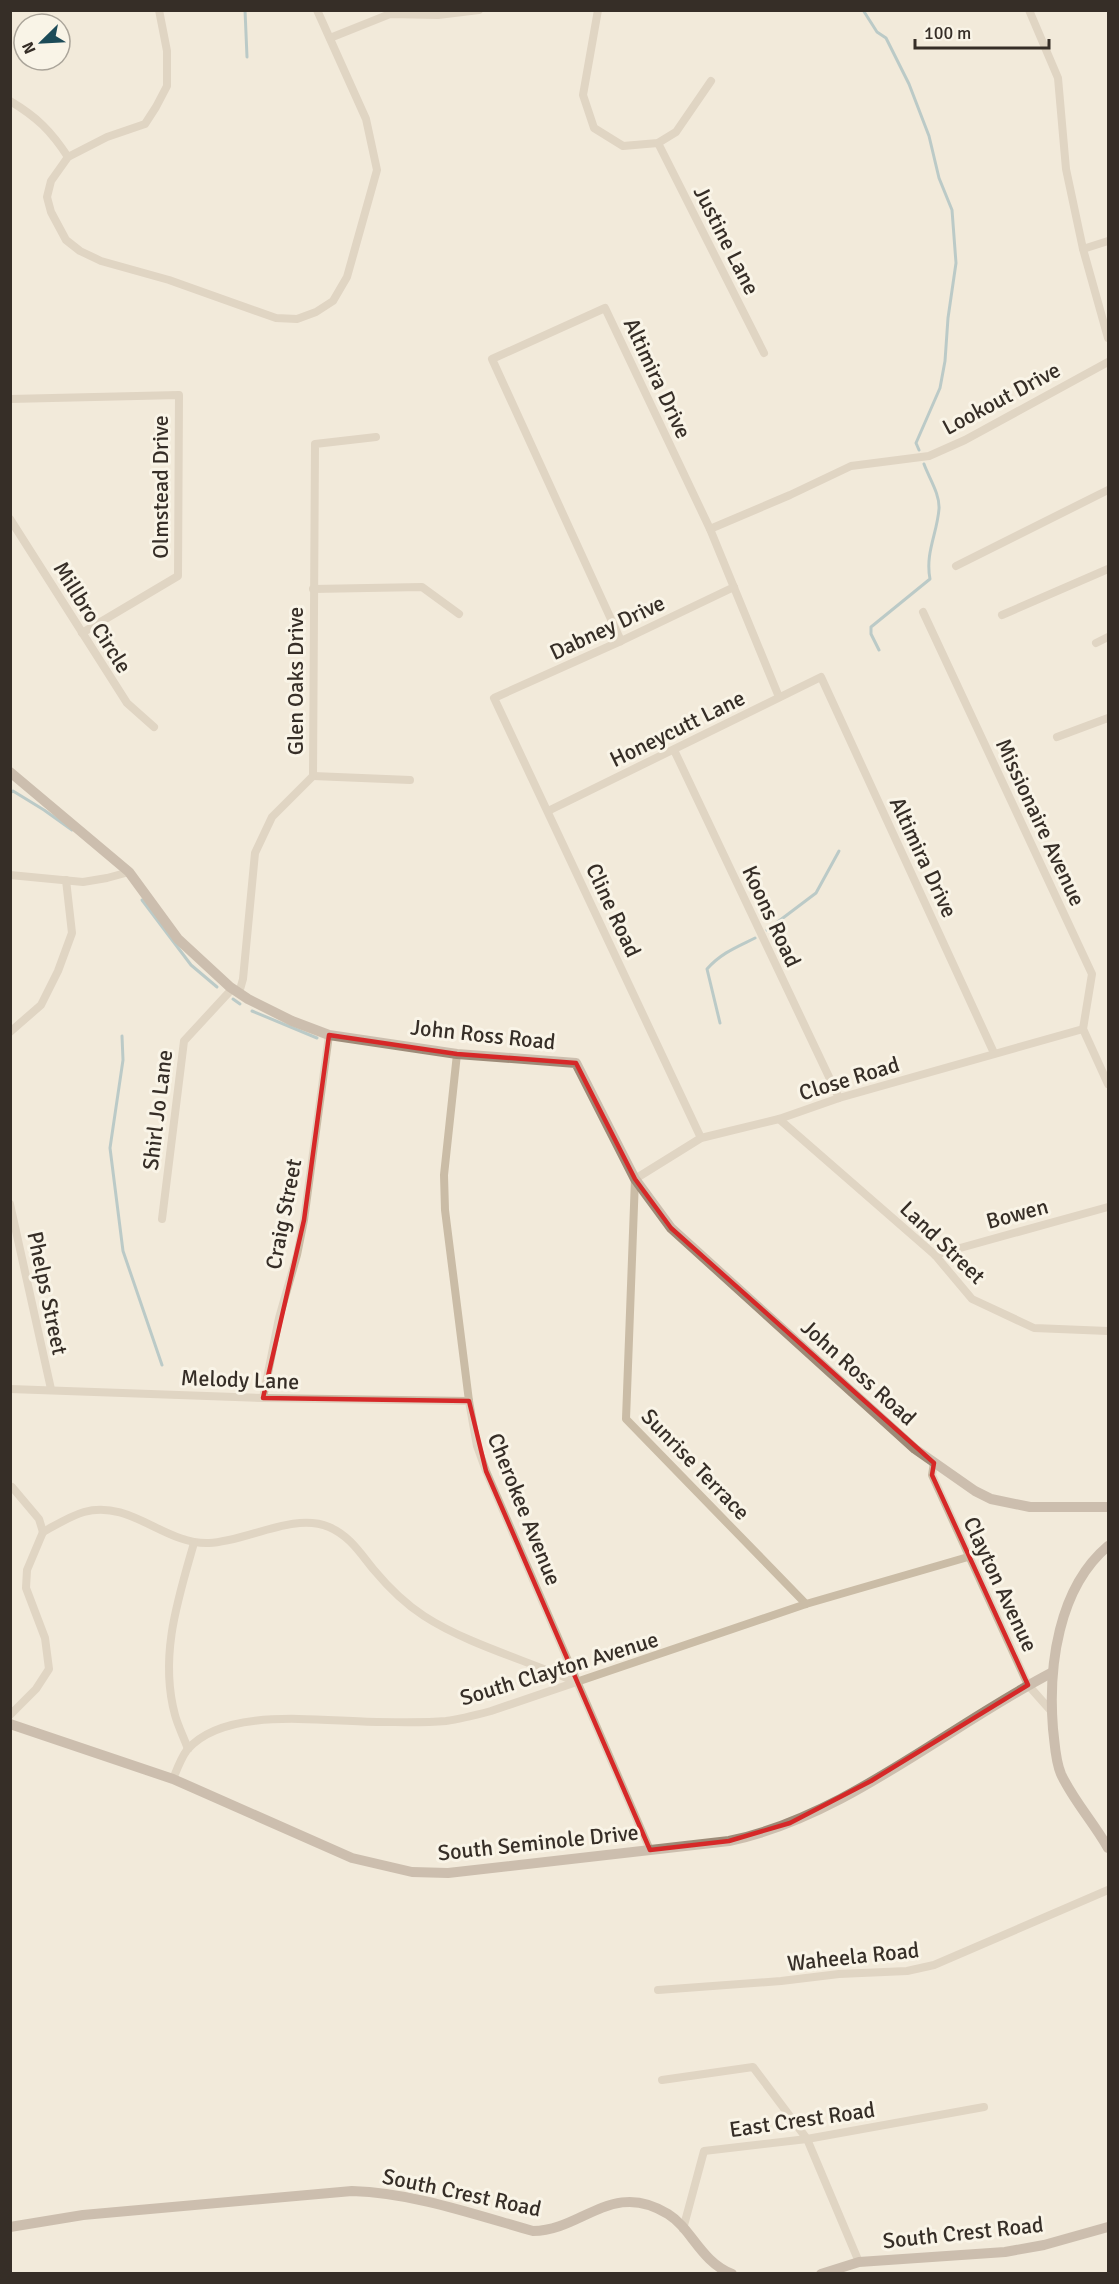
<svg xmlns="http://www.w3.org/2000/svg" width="1119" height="2284" font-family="Signika,sans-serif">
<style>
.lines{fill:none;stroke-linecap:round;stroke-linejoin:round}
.stream{stroke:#79a5af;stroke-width:3}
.street{stroke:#cabca6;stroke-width:8}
.secondary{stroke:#9d8b78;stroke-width:10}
.marked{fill:none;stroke:#d62828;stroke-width:4.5;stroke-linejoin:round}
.labels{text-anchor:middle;stroke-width:6;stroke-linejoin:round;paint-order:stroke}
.street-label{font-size:22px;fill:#362e27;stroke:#f9f4e7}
</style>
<rect width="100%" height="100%" fill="#f2eada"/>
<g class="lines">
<g class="stream">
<path d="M245,10l2,47"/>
<path d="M863,10l14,22 9,6 23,46 20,52 10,42 13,32 4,53 -8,55 -3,43 -5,27 -24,55 3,7"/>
<path d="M879,650l-8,-16v-7l59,-48c-5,-26 7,-45 9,-70 1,-15 -10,-31 -15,-45"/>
<path d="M10,793l3,-2 31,19 28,20"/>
<path d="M142,900l49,65 26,22"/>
<path d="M767,930l49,-37 23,-42"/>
<path d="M233,999l7,5"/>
<path d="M252,1011l65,27"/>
<path d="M720,1023l-13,-54c14,-16 30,-22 48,-31"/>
<path d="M122,1036l1,24 -13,88 13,103 39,114"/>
</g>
<g class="street">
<path d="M159,10l8,41v35l-11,21 -11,17 -38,13 -39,20 -17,24 -4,16 4,15 15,28 14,11 21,10 68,19 107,38 21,1 19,-7 17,-11 14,-24 30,-107 -11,-51 -49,-109"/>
<path d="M598,10l-15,85 11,33 29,18 35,-3 18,-11 35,-51"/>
<path d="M1029,10l29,68 8,91 17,80 25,89"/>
<path d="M330,38l60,-24 48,1 41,-5"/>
<path d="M10,101c27,16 41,30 58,56"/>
<path d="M658,143l106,210"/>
<path d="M1083,249l25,-8"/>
<path d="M10,399l169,-4 -1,181 -96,57"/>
<path d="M10,519l117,184 27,24"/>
<path d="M710,529l80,-34 61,-29 78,-10 36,-16 143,-78"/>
<path d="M956,566l152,-76"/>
<path d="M313,589l109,-2 37,27"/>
<path d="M923,612l169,362 -9,55 25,55"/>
<path d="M1002,615l106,-46"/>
<path d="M621,641l-129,-282 113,-51 105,221 69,168"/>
<path d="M1096,643l12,-6"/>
<path d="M1057,737l51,-19"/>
<path d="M674,750l165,348"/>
<path d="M313,776l97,4"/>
<path d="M548,811l273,-134 173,376"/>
<path d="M10,875l73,7 24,-4 22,-6"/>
<path d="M239,993l4,-14 12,-126 17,-36 41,-41 2,-332 61,-7"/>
<path d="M10,1032l31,-27 17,-34 14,-38 -6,-53"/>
<path d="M457,1054l-13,121 1,35 24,191 8,45 9,25 164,379"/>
<path d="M779,1119l156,136 37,44 62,29 74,3"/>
<path d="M701,1138l-207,-440 127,-57 113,-54"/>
<path d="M10,1204l41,185"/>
<path d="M162,1219l22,-178 48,-52"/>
<path d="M935,1255l173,-48"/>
<path d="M10,1389l253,9 206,3"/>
<path d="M263,1398l16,-80 18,-63 7,-35 25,-185"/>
<path d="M934,1463l-2,12 96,210 24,27"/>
<path d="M12,1487l27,32 4,13"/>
<path d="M806,1604l-180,-185 9,-240 66,-41 78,-19 60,-21 244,-69"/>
<path d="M10,1715l26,-26 13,-20 -4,-31 -19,-50 1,-18 16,-38c13,-7 27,-16 41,-20 46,-13 81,33 125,31 37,-1 84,-31 120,-16 21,9 31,26 45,43 15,18 30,33 50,46 43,28 105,45 154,67"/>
<path d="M188,1749c-4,-11 -10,-23 -13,-34 -16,-59 3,-116 19,-172"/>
<path d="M173,1779c4,-10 8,-21 14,-29 38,-45 137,-28 190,-28 23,0 46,1 69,-1 15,-2 30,-6 45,-10l315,-107 162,-47"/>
<path d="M658,1990l123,-9 58,-7 68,-3 27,-6 174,-75"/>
<path d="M662,2080l91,-13 54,72 52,123"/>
<path d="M683,2229l21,-78 103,-12 177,-32"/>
</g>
<g class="secondary">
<path d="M10,772l119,100 49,67 52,48 18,12 44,22 37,14 128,19 119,9 59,116 36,49 244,221 60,42 16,8 39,8h78"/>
<path d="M1108,1546c-50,42 -60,121 -55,183 2,15 2,31 8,45 12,26 33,49 47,74"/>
<path d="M10,1724l163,55 179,79 60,14 36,1 281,-32c116,-24 219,-115 324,-169"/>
<path d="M10,2227l73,-12 269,-24c62,2 121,23 181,40 49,0 79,-52 135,-17 24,15 32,47 64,60"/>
<path d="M821,2274l38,-12 146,-10 39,-7 64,-18"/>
</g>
</g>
<path d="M0 0H1119V2284H0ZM329,1035l128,19 119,9 59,116 36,49 263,235 -2,12 96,210 -157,96 -81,42 -61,18 -79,9 -164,-379 -17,-70 -206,-3 41,-178z" fill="#f2eada" fill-opacity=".55" fill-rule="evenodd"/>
<path class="marked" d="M329,1035l128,19 119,9 59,116 36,49 263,235 -2,12 96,210 -157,96 -81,42 -61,18 -79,9 -164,-379 -17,-70 -206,-3 41,-178z"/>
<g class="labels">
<g class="street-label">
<text transform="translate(727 240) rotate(63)" y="8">Justine Lane</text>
<text transform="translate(658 378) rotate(65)" y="8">Altimira Drive</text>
<text transform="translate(1001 398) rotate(-28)" y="8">Lookout Drive</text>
<text transform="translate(160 487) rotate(-90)" y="8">Olmstead Drive</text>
<text transform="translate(93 617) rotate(58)" y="8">Millbro Circle</text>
<text transform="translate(607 627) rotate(-25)" y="8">Dabney Drive</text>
<text transform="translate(295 681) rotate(-90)" y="8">Glen Oaks Drive</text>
<text transform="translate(677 728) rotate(-26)" y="8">Honeycutt Lane</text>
<text transform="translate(1041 822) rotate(65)" y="8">Missionaire Avenue</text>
<text transform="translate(924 857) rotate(65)" y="8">Altimira Drive</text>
<text transform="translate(614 910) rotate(65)" y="8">Cline Road</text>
<text transform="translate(772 916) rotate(65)" y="8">Koons Road</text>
<text transform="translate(483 1034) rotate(6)" y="8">John Ross Road</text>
<text transform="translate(849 1078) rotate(-17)" y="8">Close Road</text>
<text transform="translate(157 1110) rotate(-83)" y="8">Shirl Jo Lane</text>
<text transform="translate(1017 1213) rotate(-15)" y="8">Bowen</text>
<text transform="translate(283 1214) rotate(-79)" y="8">Craig Street</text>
<text transform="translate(943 1242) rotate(44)" y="8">Land Street</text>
<text transform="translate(48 1293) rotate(78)" y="8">Phelps Street</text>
<text transform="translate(859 1372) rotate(42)" y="8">John Ross Road</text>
<text transform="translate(240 1379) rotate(2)" y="8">Melody Lane</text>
<text transform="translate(696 1464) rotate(46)" y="8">Sunrise Terrace</text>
<text transform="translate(525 1509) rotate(68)" y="8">Cherokee Avenue</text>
<text transform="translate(1001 1584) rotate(65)" y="8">Clayton Avenue</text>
<text transform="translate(559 1668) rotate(-17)" y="8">South Clayton Avenue</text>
<text transform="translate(538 1842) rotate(-6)" y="8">South Seminole Drive</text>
<text transform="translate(853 1956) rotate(-6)" y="8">Waheela Road</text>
<text transform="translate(802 2119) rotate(-8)" y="8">East Crest Road</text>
<text transform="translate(462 2192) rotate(12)" y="8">South Crest Road</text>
<text transform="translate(963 2232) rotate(-6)" y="8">South Crest Road</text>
</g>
</g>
<rect width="1119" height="2284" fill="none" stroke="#362e27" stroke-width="24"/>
<g transform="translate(42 42) rotate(246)"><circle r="28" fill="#f9f4e7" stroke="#aba59a" stroke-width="1.5"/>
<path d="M0-4.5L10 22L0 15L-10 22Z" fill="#1c4b58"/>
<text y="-9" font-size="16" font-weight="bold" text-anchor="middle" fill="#362e27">N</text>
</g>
<path d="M915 39v9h134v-9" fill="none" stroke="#362e27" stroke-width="3"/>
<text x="924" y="39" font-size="18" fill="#362e27" stroke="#f9f4e7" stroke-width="4.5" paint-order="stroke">100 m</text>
</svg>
